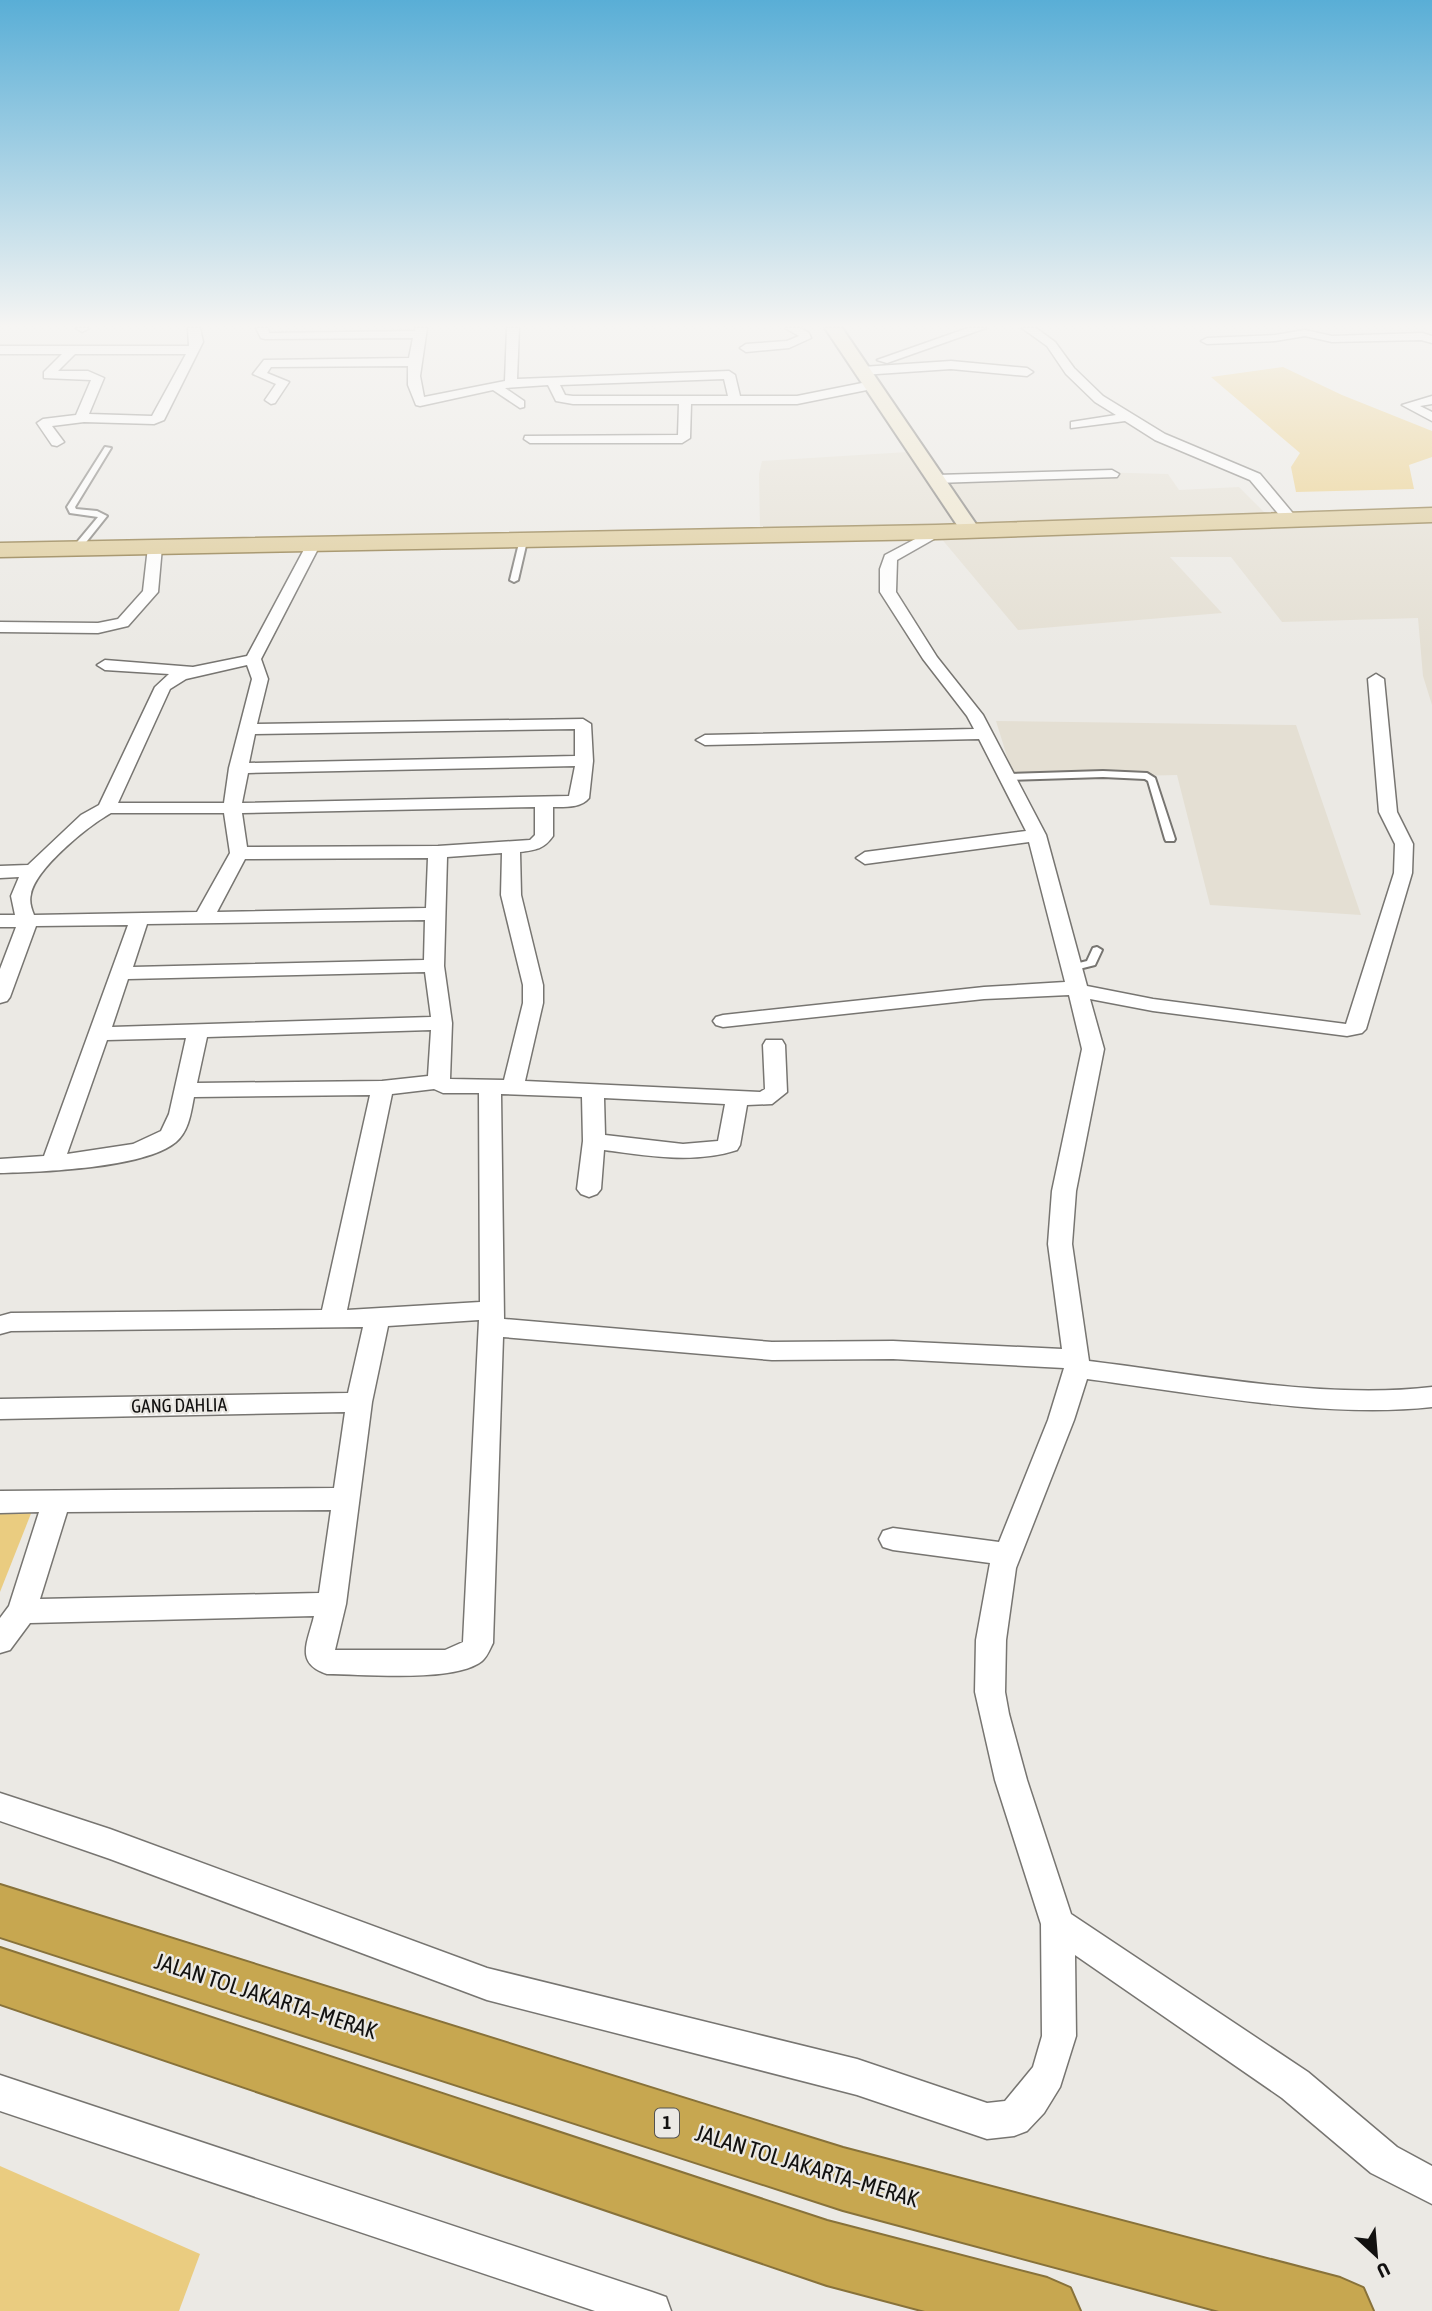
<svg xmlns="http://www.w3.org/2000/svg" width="1432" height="2311" font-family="'Asap Condensed',sans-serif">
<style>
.built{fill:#e4dfd3}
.green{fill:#eacc80}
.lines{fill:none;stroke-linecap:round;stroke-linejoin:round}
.lane-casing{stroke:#777571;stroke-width:4}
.street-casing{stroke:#777571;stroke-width:3}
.secondary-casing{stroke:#777571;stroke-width:4}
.primary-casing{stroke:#88723a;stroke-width:3}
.highway-casing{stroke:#88723a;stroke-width:4}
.lane{fill:#fff;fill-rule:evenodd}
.street{fill:#fff;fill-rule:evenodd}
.secondary{fill:#eee5ca;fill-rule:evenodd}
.primary{fill:#ddca96;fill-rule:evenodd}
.highway{fill:#c7a750;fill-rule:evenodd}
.labels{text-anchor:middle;stroke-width:5;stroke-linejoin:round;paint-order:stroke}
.shield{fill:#ebe9e4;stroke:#535250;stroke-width:2}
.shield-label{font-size:18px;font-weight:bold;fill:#121110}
.street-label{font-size:19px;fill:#121110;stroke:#ebe9e4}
.near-street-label{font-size:23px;fill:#121110;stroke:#ebe9e4}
</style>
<rect width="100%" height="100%" fill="#ebe9e4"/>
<g class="built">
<path d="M924,451l22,29 146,-8 76,2 11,16 60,-3 41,41 152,-6v183l-9,-29 -5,-58 -136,4 -51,-65h-61l52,56 -204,17 -83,-99h-175l-1,-57 3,-13z"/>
<path d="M996,721l300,4 65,190 -151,-10 -33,-130 -163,4z"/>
</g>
<g class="green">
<path d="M1283,367l59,28 90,36v26l-23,8 5,24 -118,3 -5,-25 9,-14 -89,-76z"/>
<path d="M32,1511l-32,81v-80z"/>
<path d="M0,2166l200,88 -21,57h-179z"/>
</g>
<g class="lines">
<g class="lane-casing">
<g id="lane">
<path d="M105,447l6,1 -36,59 1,2 21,2 10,5 -28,35h-6v-4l25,-30 -28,-4 -3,-6z"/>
<path d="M520,539l7,2 -9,39 -4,2 -4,-2z"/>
<path d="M1103,771l44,2 8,5 20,61 -1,2h-8l-1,-2 -17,-58 -3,-2 -42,-2 -96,3 -5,-3 5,-3z"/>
<path d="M1097,947l5,3 -7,15 -24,6 -4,-1 -1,-2 1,-2 20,-5 6,-13z"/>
</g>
</g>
<g class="street-casing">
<g id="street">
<path d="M76,328h12v1l-6,3z"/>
<path d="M188,328h12l3,14 -39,78 -10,4 -70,-2 -32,4 12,16 -7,4 -5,-1 -15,-22 6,-4 33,-4 15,-35 -47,-2v-6l18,-18h-62v-8h189zM75,354h111l-34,62 -63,-2 15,-36 -16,-7h-30z"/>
<path d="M256,328h12l1,5 146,-2v-3h12l-7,48 4,21 81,-16 2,-53h12l-2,51 212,-8 6,4 5,21h57l75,-15 6,4 -6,4 -75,15h-106l-1,34 -8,5h-152l-6,-4 1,-3 153,-1 1,-31h-106l-17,-3 -8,-16 -43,3 19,13v6l-4,1 -27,-18 -73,16 -4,-1 -8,-20v-19l-137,1 -4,6 22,9 -14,21 -4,1 -6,-4 11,-16 -23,-10 11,-14 145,-2 4,-20 -148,1 -4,-1zM724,379l4,17h-155l-8,-1 -5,-10z"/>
<path d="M785,328h15l9,5 2,5 -22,10 -43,4 -6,-4 6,-4 41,-3 12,-5z"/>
<path d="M968,328h18l-99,35 -10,-3z"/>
<path d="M1022,328h14l19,14 19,26 29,28 62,38 95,40 36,43v6h-10l-36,-43 -95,-40 -30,-19 -54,7v-6l45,-7 -21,-13 -29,-28 -19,-28z"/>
<path d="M1305,330l27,6 90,-3 10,3v7l-11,-3 -89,2 -27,-6 -30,5 -68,3 -6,-3 6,-3 68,-3z"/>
<path d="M951,361l76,7 6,4 -6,4 -76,-7 -89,6 -6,-4 6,-4z"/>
<path d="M1432,396v8l-12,2 12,6v9l-30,-16z"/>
<path d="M1112,470l7,4 -2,3 -181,6 -7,-4 7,-4z"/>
<path d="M936,528l7,4 -2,3 -44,25 -1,32 41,65 46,58 63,120 41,151 66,13 193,25 48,-151 1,-29 -16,-32 -11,-133 8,-5 8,5 13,133 16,32 -1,29 -46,156 -4,4 -15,3 -194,-25 -63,-12 14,50 -28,142 -4,53 17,117c107,13 236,39 343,26v20c-107,12 -238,-14 -345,-28l-13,41 -58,148 -10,72 -1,52 4,22 18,66 44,134 237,158 89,75 35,19v38l-61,-31 -89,-75 -207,-143 1,81 -16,51 -16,26 -17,18 -13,5 -27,3 -130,-44 -370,-95 -377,-141 -110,-38v-28l110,36 377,139 370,91 130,44 18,-2 28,-34 9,-31 -1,-112 -46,-144 -20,-88 1,-52 14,-77 -97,-13 -10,-3 -4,-8 4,-8 10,-3 106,14 49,-122 16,-52 -171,-9 -121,1 -269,-23 -10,306c-3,6 -6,14 -11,18 -27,22 -120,13 -155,13 -33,-11 -19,-32 -13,-58l-284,7 -20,27 -10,3v-35l9,-12 30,-94 -39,1v-22l334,-3 11,-76 -345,7v-20l348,-6 15,-66 -352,4 -11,3v-18l11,-3 311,-3 48,-215 -176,2c-3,15 -5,34 -18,45 -31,26 -135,30 -176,31v-14l44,-3 84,-231 -92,1 -26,71 -3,4 -7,2v-34l16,-42h-16v-12h15l-4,-19 8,-19 -19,1v-12l28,-1 53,-50 18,-10 56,-118 14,-13 -64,-4 -8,-5 8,-5 88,7 54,-11 61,-114h10l2,3 -59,114 7,20 -11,45 326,-5 8,5 2,37 -4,37c-8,10 -24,9 -36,9v29c-9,13 -17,14 -33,16l1,43 22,90v18l-18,78 235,11 5,-3 -2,-44 3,-5h16l3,5 2,47 -15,12 -25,1 -7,40 -3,5c-43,14 -88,6 -133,0l-3,39 -4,5 -8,3 -8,-3 -4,-5 6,-48 -1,-44 -81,-3 3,225 268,23 121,-1 169,8 -14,-105 4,-53 30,-142 -13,-54 -85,4 -261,28 -7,-2 -3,-4 3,-4 7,-2 261,-28 81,-5 -36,-140 -164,22 -9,-6 9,-6 161,-21 -47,-92 -274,6 -9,-5 9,-5 269,-6 -7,-13 -44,-57 -43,-67v-23l5,-14zM247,665l5,14 -23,89 -5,35h-106l52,-114 16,-10zM575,729v27l-326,7 6,-29zM575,766l-6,30 -327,7 6,-30zM535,807v28l-5,5 -92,6 -191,1 -5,-34zM111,813h113l6,40 -33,59 -163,3c-3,-7 -5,-14 -3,-21 5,-26 57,-68 80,-81zM502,853l-1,42 22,90v18l-19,77 -54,-1 2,-56 -8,-57 3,-109zM428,858l-2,50 -209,4 28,-53zM425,920l-1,40 -291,7 14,-43zM425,972l6,45 -319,10 16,-48zM431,1030l-3,46 -46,5 -185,2 10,-46zM186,1038l-17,76 -8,17 -28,13 -66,10 40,-114zM434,1089l9,4h36l1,209 -133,8 45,-216zM604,1098l121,6 -7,37 -35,3 -78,-9zM479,1320l-16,322 -18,8h-110l11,-46 26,-202 16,-76zM331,1510l-12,83 -279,6 27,-87z"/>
<path d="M155,543l7,4 -4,45 -30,34 -30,7 -98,-1v-10l98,1 20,-4 25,-28 5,-44z"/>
<path d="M0,2075l652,217 14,5 5,14h-76l-595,-200z"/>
</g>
</g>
<g class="secondary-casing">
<path id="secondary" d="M825,328h17l138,202 -3,4h-14z"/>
</g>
<g class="primary-casing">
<path id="primary" d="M1432,508v14l-496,17 -936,18v-14l936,-18z"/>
</g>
<g class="highway-casing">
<g id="highway">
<path d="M0,1885l843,263 497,130 23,10 10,23h-154l-376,-101 -843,-273z"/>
<path d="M0,1948l827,273 220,57 23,10 10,23h-155l-98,-26 -827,-281z"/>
</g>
</g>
<use href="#lane" class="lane"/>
<use href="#street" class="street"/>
<use href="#secondary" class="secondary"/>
<use href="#primary" class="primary"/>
<use href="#highway" class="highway"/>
</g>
<linearGradient id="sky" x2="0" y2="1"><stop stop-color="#59aed6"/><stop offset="0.5" stop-color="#f6f5f3"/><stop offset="1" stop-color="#f6f5f3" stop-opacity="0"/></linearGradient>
<rect width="1432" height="652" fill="url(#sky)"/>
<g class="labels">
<rect class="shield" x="655" y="2108.5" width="24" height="29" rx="5"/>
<g class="shield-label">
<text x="667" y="2129">1</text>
</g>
<g class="street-label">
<text transform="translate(179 1405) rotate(-1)" y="7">GANG DAHLIA</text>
</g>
<g class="near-street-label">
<text transform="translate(266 1996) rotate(18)" y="8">JALAN TOL JAKARTA–MERAK</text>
<text transform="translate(807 2166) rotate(17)" y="8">JALAN TOL JAKARTA–MERAK</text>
</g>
</g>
<g transform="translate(1376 2255) rotate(154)" stroke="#ebe9e4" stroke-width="5" paint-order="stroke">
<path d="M0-5L12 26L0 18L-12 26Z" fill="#121110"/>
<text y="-10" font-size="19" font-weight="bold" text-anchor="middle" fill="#121110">U</text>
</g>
</svg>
